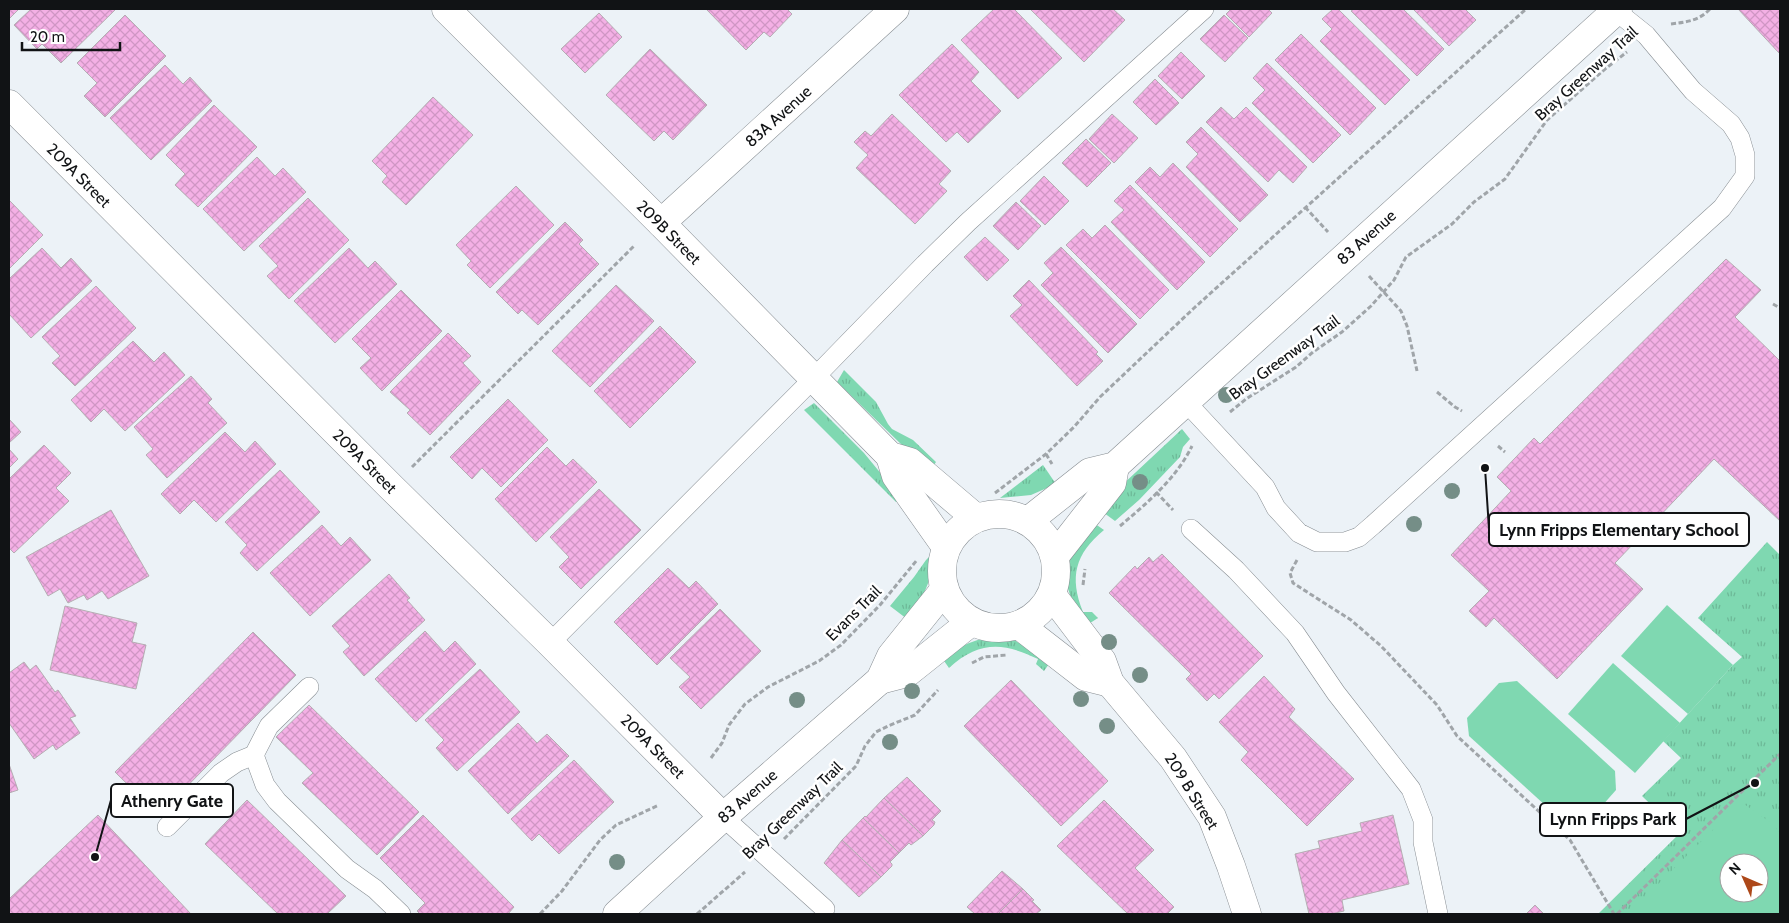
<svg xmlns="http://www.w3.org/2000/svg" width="1789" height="923" font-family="Cabin,sans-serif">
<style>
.grass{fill:url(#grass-tufts);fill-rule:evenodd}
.pitch{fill:#7fd8b1;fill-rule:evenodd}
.building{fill:url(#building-cross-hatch);stroke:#b5aeb3}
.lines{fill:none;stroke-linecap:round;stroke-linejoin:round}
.service-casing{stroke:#878d92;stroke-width:20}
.minor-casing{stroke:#878d92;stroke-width:29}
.tertiary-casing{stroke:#878d92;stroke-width:29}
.path{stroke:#a0a5a9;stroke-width:3;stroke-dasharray:5 2.5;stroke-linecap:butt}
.service{stroke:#fff;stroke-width:19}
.minor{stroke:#fff;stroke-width:28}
.tertiary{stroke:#fff;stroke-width:28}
.tree{fill:#758e87}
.labels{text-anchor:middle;stroke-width:5;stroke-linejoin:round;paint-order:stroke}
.street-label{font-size:16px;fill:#111315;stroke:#fff}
.leader{fill:none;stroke:#111315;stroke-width:2}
.callout-dot{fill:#111315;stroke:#fff;stroke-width:2}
.callout{fill:#fff;stroke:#111315;stroke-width:2}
.callout-label{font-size:18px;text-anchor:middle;font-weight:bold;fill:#111315}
</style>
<defs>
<pattern id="grass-tufts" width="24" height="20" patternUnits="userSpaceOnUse" patternTransform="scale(1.25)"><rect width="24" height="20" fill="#7fd8b1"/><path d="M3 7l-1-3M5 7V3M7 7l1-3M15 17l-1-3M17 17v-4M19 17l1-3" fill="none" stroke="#6db897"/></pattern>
<pattern id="building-cross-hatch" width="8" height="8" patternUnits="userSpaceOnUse" patternTransform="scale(1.25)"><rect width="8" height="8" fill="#f4b0e5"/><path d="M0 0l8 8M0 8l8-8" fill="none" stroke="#d096c4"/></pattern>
</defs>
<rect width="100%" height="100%" fill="#ecf2f7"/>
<g class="grass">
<path d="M844,370l32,32 12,22 4,5 21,11 23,22 -4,6 -27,-20 -68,-66z"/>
<path d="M814,403l50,50 37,45 -5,4 -92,-92z"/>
<path d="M1182,429l8,10 -7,8 -3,10 -41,43 -24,21 -15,-11 20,-23z"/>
<path d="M1043,465l13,19 -25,11 -31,3z"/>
<path d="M1091,521l13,9c-29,24 -35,47 -21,82h9l6,6 -11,7c-13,-21 -27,-41 -19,-67 3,-11 16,-27 23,-37z"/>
<path d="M1767,542l13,13v359h-182l82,-81 -38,-37 39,-38 -18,-17 70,-76 9,-8 -44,-39zM1729,863h30v30h-30z"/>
<path d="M932,554c2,26 -10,45 -25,65l-17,-13 24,-29 12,-17z"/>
<path d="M986,638l28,2 37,21 -7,10 -8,-7 2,-5c-35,-17 -59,-18 -89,9l-7,-10c15,-9 27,-17 44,-20z"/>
</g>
<g class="pitch">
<path d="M1667,605l66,60 -45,49 -67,-58z"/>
<path d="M1613,663l67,60 -45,50 -67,-59z"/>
<path d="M1517,681l98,90 1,19 -30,34 -18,2 -99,-90 -2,-18 32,-35z"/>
<path d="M1741,802l32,22 6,8h1v82h-141v-11zM1729,863h30v30h-30z"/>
</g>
<g class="building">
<path d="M9,9h10l-10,10z"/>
<path d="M31,9h85l-55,54 -19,-19 -5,5 -23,-24z"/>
<path d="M706,9h81l5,5 -22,23 -6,-5 -18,18z"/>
<path d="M994,9h20l48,49 -44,41 -57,-59z"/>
<path d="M1030,9h83l12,11 -41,42z"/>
<path d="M1231,9h37l4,4 -23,24 -23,-23z"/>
<path d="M1333,9h5l72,71 -25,25 -65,-64 12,-12 -10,-10z"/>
<path d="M1354,9h49l41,40 -27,27 -66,-65z"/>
<path d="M1413,9h52l11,11 -27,26z"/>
<path d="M1738,9h42v42l-1,2z"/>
<path d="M599,13l23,24 -37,36 -24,-24z"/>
<path d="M125,15l41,41 -61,61 -21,-21 13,-13 -20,-20z"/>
<path d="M1224,15l24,23 -23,24 -25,-23z"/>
<path d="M1301,34l75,74 -26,27 -75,-75z"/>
<path d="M952,44l27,28 -8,9 30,30 -33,32 -11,-11 -11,10 -47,-47z"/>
<path d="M650,49l57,56 -34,35 -9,-9 -10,10 -48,-46z"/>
<path d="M1181,52l24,24 -23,23 -24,-23z"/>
<path d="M1267,63l74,72 -28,28 -61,-60 13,-13 -12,-12z"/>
<path d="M165,65l18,19 7,-7 22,24 -61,59 -41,-42z"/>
<path d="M1155,79l24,24 -23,22 -23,-23z"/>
<path d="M433,97l40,38 -67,70 -24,-23 5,-6 -15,-15z"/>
<path d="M214,105l43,42 -59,60 -23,-22 10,-11 -19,-19z"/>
<path d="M1221,107l13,12 12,-12 61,60 -14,16 -14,-13 -11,12 -62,-60z"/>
<path d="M892,114l59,57 -12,13 8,7 -32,33 -59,-56 12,-13 -14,-13 11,-11 6,5z"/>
<path d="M1112,114l26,24 -24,25 -25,-24z"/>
<path d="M1201,127l67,68 -28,27 -54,-55 12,-13 -12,-12z"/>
<path d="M1086,139l25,24 -24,24 -25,-24z"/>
<path d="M257,157l18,19 8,-8 23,24 -62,59 -41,-42z"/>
<path d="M1173,163l65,66 -28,28 -75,-75 15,-15 10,10z"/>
<path d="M1044,176l25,25 -24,24 -25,-24z"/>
<path d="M1130,185l75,77 -28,28 -66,-68 13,-12 -10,-9z"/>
<path d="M516,186l38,39 -64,63 -23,-23 4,-4 -15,-16z"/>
<path d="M308,198l41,42 -60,59 -22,-23 11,-10 -19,-20z"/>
<path d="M9,200l34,35 -34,34z"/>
<path d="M1016,202l25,24 -23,24 -25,-24z"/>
<path d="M565,222l18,18 -4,4 20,20 -61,61 -16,-15 -4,4 -22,-22z"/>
<path d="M1105,225l64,65 -29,29 -74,-74 17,-16 9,9z"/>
<path d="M985,237l24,23 -22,21 -23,-24z"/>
<path d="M1061,247l76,77 -29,29 -67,-68 12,-12 -9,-10z"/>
<path d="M42,248l19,20 10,-10 21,23 -61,57 -22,-24v-35z"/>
<path d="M349,248l19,20 7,-7 22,23 -62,59 -41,-42z"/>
<path d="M1726,259l35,31 -26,27 45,44v160l-66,-62 -99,104 28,26 -86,90 -63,-61 -8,9 -17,-16 20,-20 -38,-36 60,-64 -14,-14 37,-39 6,6z"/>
<path d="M1029,280l69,72 -2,2 7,7 -26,25 -67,-70 12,-11 -9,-9z"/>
<path d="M616,285l38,36 -64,66 -38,-36z"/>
<path d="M96,286l40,42 -61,58 -23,-23 8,-7 -18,-19z"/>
<path d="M401,290l41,41 -60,60 -22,-23 11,-10 -19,-19z"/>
<path d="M660,326l36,36 -66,66 -36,-37z"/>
<path d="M448,333l23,23 -8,7 18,19 -51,53 -23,-22 3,-3 -20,-18z"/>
<path d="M133,341l21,21 10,-10 21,23 -60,56 -21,-22 -13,13 -20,-22z"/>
<path d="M191,376l21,23 -4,4 19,20 -60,55 -21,-23 7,-6 -19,-22z"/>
<path d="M508,399l40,41 -47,47 -19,-19 -10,11 -22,-22z"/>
<path d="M9,419l12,13 -12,11z"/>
<path d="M225,432l20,20 10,-11 21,23 -60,58 -22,-22 -14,14 -19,-20z"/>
<path d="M44,445l27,28 -15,15 13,13 -55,52 -5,-5v-69z"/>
<path d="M547,447l19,19 7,-7 24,23 -61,60 -41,-43z"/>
<path d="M9,449l9,10 -9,9z"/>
<path d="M280,470l40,42 -63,59 -17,-18 7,-8 -22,-23z"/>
<path d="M599,489l42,41 -60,59 -22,-22 10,-10 -19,-20z"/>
<path d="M111,510l38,66 -41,23 -6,-8 -15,9 -3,-5 -16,8 -8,-14 -12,7 -22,-39z"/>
<path d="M322,525l19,21 9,-9 21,23 -61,56 -40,-43z"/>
<path d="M1162,554l101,102 -44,43 -5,-5 -7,7 -21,-22 5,-5 -82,-81 26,-27 2,3 12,-12 4,5z"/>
<path d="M668,568l21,20 7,-7 22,23 -61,61 -43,-43z"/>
<path d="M389,574l21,24 -3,2 18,20 -61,56 -21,-24 7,-6 -18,-20z"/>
<path d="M65,606l72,17 -5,19 14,3 -10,44 -86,-19z"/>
<path d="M720,609l41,42 -60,58 -22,-22 11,-10 -20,-19z"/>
<path d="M425,631l19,21 11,-11 21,23 -60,58 -41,-43z"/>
<path d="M253,632l43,43 -137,140 -44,-43z"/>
<path d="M24,662l6,8 6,-5 19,27 3,-2 18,26 -6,2 10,15 -24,17 -3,-5 -19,14 -25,-36v-50z"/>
<path d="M480,669l40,43 -63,59 -21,-23 8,-8 -19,-20z"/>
<path d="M1264,676l31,33 -6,8 65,62 -47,47 -66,-66 7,-8 -29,-30z"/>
<path d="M1011,680l97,101 -47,45 -97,-100z"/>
<path d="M309,705l110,107 -42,43 -75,-72 11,-10 -37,-36z"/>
<path d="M518,723l19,20 10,-9 22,22 -61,58 -40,-43z"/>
<path d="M574,760l40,42 -55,52 -20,-20 -7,7 -21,-22z"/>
<path d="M9,764l9,26 -9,3z"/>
<path d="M907,777l34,34 -9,9 3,2 -1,3 -11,11 -39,-38z"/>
<path d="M884,798l39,38 -12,9 -2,-2 -10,10 -36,-35 2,-2 1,1z"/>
<path d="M247,800l99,96 -19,18h-49l-73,-70z"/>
<path d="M1104,800l50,50 -19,18 39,39 -7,7h-39l-71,-68z"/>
<path d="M98,815l93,99h-182v-15z"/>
<path d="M423,815l91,92 -6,7h-88l-3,-3 8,-8 -45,-45z"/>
<path d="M1393,815l16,69 -67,16 2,11 -13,3h-22l-14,-60 25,-6 -2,-7 44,-10 -2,-8z"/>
<path d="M863,818l36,35 -9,9 2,2v2l-11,11 -39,-37z"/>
<path d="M842,840l39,37 -22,20 -35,-34z"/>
<path d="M1002,871l21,18 -25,25h-23l-8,-7z"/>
<path d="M1023,889l11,11 -2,1 9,9 -5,4h-38z"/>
<path d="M1535,905l9,9h-18z"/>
</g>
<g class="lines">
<g class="service-casing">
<g id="service">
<path d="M1185,401l80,86 11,21 23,25 18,9h28l14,-5 14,-12 349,-317 23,-32v-21l-5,-17 -9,-14 -38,-33 -47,-56 -30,-24"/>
<path d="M1191,529l45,41 59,63 41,60 75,96 12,31v22l15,72"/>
<path d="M550,643l263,-264 112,-115 43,-42 236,-213"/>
<path d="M254,755l11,30 12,16 70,68 28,20 26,25"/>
<path d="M723,817l102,92"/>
<path d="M167,827l54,-54 16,-11 17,-7 15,-29 40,-39"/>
</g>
</g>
<g class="minor-casing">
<g id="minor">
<path d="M446,9l215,214 229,233 20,6 66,56"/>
<path d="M9,104l381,382 160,157 173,174"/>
<path d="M661,223l234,-214"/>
<path d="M890,456l6,20 50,71"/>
<path d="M1052,595l50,66 8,22 63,75 39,59 19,49 16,48"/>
<path d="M1019,625l67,52 24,6"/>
</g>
</g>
<g class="tertiary-casing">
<g id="tertiary">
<circle cx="999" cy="571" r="57"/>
<path d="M1028,521l62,-49 25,-6 503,-457"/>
<path d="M1055,556l57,-73 3,-17"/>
<path d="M880,680l27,-7 64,-51"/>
<path d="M617,914l106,-97 157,-137 11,-24 53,-66"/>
</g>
</g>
<g class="path">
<path d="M1671,24c15,-2 28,-3 39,-15"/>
<path d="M1305,207l23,25"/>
<path d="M1369,276l32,35 6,15 10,45"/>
<path d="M1773,304l7,4"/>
<path d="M1437,392l18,15 7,4"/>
<path d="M1230,412l16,-13 50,-32 17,-15 29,-20 29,-26 23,-26 12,-23 46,-33 22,-22 31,-23 42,-59 58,-51 22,-17"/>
<path d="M1498,446l7,6"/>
<path d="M1046,454l6,10"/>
<path d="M412,467l223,-222"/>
<path d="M1156,492l17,18"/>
<path d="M995,493l51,-39 28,-27 26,-30 93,-88 333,-300"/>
<path d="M1120,526c27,-23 56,-47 72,-80"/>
<path d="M1297,560l-7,13 3,10 58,37 30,26 56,59 20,31 113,104 44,74"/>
<path d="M1083,585l2,-16"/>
<path d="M972,663l12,-6 23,-2"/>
<path d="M711,758l11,-15 7,-18 16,-21 23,-17 51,-26 22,-16 39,-40 37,-45"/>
<path d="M784,839l72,-73 9,-20 11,-14 12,-6 27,-11 23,-25"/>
<path d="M540,914l22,-23 38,-51 16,-15 43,-20"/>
<path d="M697,914l48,-42"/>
<path d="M1617,914l163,-160"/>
</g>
<use href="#service" class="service"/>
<use href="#minor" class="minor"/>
<use href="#tertiary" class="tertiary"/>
</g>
<g class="tree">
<circle cx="1226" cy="395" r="8"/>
<circle cx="1140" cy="482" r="8"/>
<circle cx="1452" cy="491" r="8"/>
<circle cx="1414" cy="524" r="8"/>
<circle cx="1109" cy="642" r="8"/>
<circle cx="1140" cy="675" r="8"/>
<circle cx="912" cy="691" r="8"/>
<circle cx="1081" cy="699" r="8"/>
<circle cx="797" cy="700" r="8"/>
<circle cx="1107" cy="726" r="8"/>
<circle cx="890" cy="742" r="8"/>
<circle cx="617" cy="862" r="8"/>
</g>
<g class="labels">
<g class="street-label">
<text transform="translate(1586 73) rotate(-42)" y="6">Bray Greenway Trail</text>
<text transform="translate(778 116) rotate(-42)" y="6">83A Avenue</text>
<text transform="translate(79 175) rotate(45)" y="6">209A Street</text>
<text transform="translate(669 232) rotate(45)" y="6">209B Street</text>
<text transform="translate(1366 237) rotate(-42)" y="6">83 Avenue</text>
<text transform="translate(1284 357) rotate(-36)" y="6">Bray Greenway Trail</text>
<text transform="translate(365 461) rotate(45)" y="6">209A Street</text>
<text transform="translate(853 613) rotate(-45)" y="6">Evans Trail</text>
<text transform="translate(653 746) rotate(45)" y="6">209A Street</text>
<text transform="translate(1192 791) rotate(58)" y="6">209 B Street</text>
<text transform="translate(747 796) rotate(-41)" y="6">83 Avenue</text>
<text transform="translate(792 810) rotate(-44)" y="6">Bray Greenway Trail</text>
</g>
</g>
<path class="leader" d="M1485 468L1489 529M95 857L111 800M1755 783L1686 819"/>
<g class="callout-dot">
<circle cx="1485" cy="468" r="5"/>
<circle cx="95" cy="857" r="5"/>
<circle cx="1755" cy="783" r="5"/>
</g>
<g class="callout">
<rect x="1489" y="513" width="260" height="33" rx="5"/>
<rect x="111" y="784" width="122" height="33" rx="5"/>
<rect x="1540" y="803" width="146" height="33" rx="5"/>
</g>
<g class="callout-label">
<text x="1619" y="536">Lynn Fripps Elementary School</text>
<text x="172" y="807">Athenry Gate</text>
<text x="1613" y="825">Lynn Fripps Park</text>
</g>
<rect width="1789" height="923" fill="none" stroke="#111315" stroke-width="20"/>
<g transform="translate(1744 878) rotate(315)"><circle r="24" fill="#ffffff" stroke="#a0a1a1"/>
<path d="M0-4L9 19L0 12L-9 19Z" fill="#ad4819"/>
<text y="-8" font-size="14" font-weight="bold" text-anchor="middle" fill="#111315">N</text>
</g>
<path d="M22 42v8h98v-8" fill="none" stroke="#111315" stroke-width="2.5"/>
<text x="30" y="42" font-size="15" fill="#111315" stroke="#ffffff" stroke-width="4" paint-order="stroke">20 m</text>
</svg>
